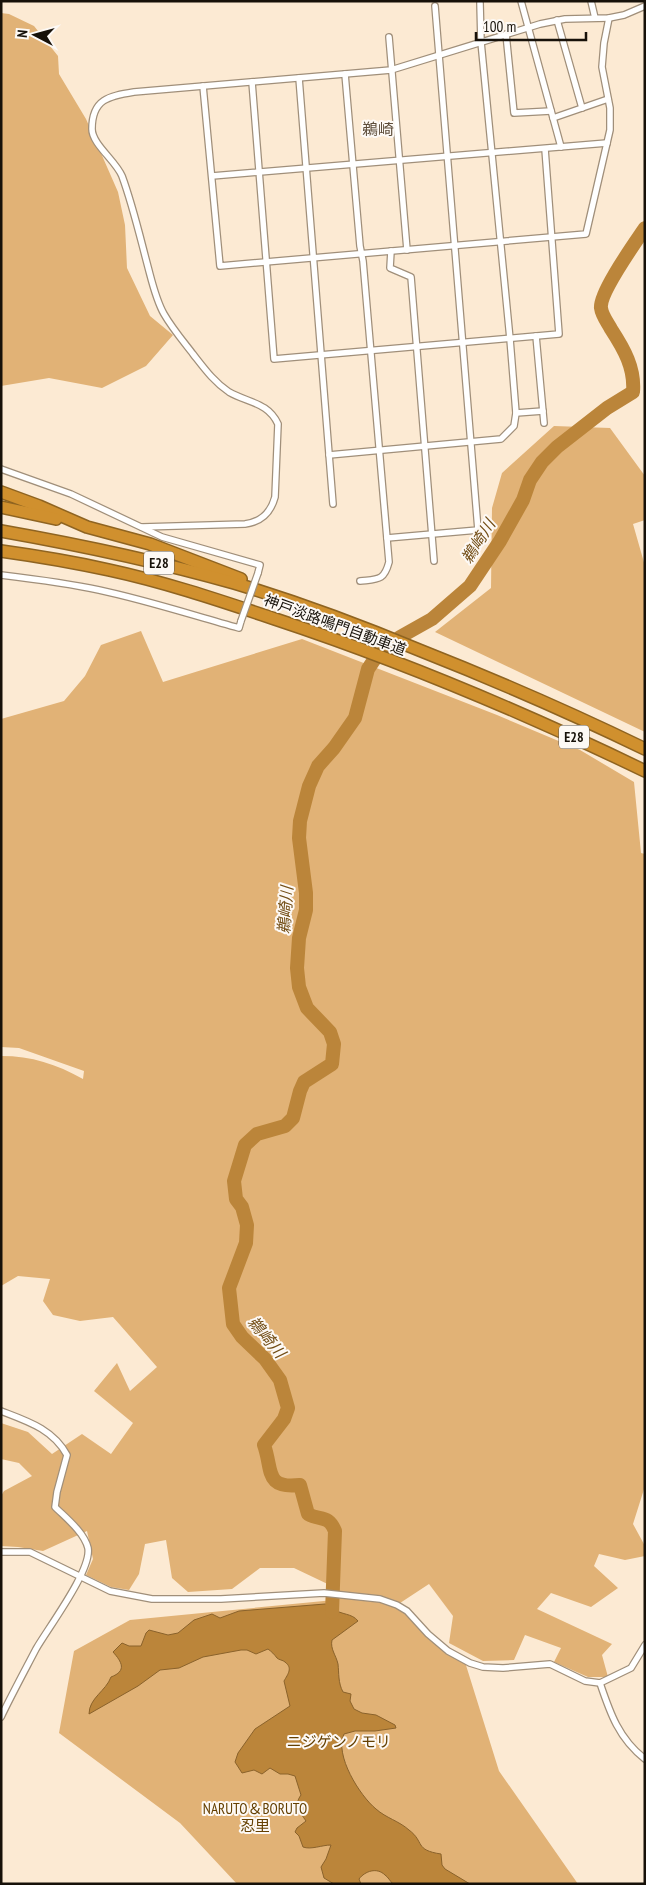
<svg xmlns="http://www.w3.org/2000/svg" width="646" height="1885" font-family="'PT Sans Narrow','Noto Sans JP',sans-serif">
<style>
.green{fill:#e1b276}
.water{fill:#bb853a;stroke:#8a622b}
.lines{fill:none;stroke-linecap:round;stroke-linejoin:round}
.river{stroke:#bb853a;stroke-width:14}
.street-casing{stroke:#a08f7a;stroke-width:8}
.highway-casing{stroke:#8f6421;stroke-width:14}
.street{stroke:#fff;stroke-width:5.5}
.highway{stroke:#d0902e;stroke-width:11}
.street-bridge-casing{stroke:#a08f7a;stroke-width:8;stroke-linecap:butt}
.street-bridge{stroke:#fff;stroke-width:5.5}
.labels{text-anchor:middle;stroke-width:4;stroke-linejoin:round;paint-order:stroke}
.shield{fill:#fdf9f5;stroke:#5c5750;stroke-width:1}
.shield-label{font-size:14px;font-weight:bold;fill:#171109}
.street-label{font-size:15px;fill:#171109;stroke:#fdf9f5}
.park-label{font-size:15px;fill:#654002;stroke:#fdf9f5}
.neighbourhood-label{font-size:16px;fill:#5c4c39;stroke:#fdf9f5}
.water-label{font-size:16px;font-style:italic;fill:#724d15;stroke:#fdf9f5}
</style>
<rect width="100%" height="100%" fill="#fcead3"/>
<g class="green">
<path d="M1,13l8,1 25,12 24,30 1,18 27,45 32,73 7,33 2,43 23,48 23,19 -27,31 -44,22 -53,-10 -48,8z"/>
<path d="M554,426l56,2 35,48v44l-12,4 12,42v166l-210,-100 56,-44 1,-80 10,-35z"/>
<path d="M141,631l22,51 139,-43 195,76 83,35 54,32 7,71 4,1v632l-12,38 12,22v10l-20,4 -26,-6 -5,12 24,22 -27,19 -40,-14 -14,16 75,35 -10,11 6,22h-20l-34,-15 7,-14 -36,-13 -11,25 -31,1 -34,-18 4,-27 -24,-32 -32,21 68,57 34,109 79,113h-341l-57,-61 -121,-90 15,-82 56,-31 204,-20 2,-12 -42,-20h-34l-28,21 -44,3 -16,-14 -6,-38 -21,4 -6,30 -10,16 -18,-3 -25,-12 7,-16 -6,-28 -44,20 -25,-4 -17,-1v-50l3,-5 28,-15 -13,-13 -18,-4v-36l27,9 24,22 30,-20 29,20 22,-31 -39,-32 23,-28 13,28 27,-24 -44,-50 -33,4 -27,-6 -10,-14 7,-22 -32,-3 -17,10v-230c31,0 55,8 82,23l1,-8 -65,-23 -18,-1v-328l63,-18 21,-25 16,-31z"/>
</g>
<path class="water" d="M325,1604l8,2 1,3c7,6 18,4 24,12l-26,19c-2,9 4,15 6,24 1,9 0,19 5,28l8,2 -1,7 4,8 8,4 14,2 19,10 1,3 -21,3h-20l-11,3c-10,21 16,62 32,75 10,9 23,12 33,21 16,12 5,20 32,24l1,11 3,4 25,15h-77c-3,-3 -5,-7 -8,-9 -8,-8 -20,-4 -26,4l2,5h-27l-10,-6 -3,-11 5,-8 5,-14c-9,0 -20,5 -28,2l-4,-11 -4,-4 2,-4 9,-7c-6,-9 -13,-15 -5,-26l-6,-19 -7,-2h-8l-10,-6 -8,6 -8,-4 -12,3 -7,-11 3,-9 17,-24 35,-23 -6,-25c4,-7 9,-13 1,-19 -2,-2 -6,-2 -8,-4 -3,-4 -5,-6 -9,-9l-12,5 -9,-4h-6l-38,7 -24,11 -19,2 -22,16 -49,28c0,-16 17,-23 22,-37 16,-6 11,-15 2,-25l9,-9 7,3h12l5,-13 3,-3 19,5 10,-2 16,-13 18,-6 8,4 19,-7z"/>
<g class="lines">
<path class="river" d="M332,1612l3,-81c-7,-17 -15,-10 -27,-17l-8,-29c-36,4 -27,-15 -36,-40l20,-26 4,-11 -8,-28 -15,-21 -23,-22 -9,-13 -4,-36 17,-45 1,-18 -5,-18 -6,-8 -2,-18 11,-36 12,-11 28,-8 8,-8 7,-27 4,-9 28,-18 2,-20 -4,-12 -23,-24 -8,-21 -2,-19 2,-30 7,-28v-17l-7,-55 1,-17 9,-35 9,-20 16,-18 21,-30 13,-49 6,-9 26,-23 32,-18 38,-33 30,-45 23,-41 7,-20 12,-18 15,-15 50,-39 26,-16c2,-24 -9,-43 -22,-63 -3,-6 -9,-13 -10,-21 -2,-15 34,-65 44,-80"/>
<g class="street-casing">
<g id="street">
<path d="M521,1l40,146"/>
<path d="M591,1l4,17"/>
<path d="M557,20l25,88"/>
<path d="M506,34l8,79 37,-2"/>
<path d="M389,37l18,213"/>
<path d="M345,74l15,172 3,15 26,301c-5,19 -11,17 -29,19"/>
<path d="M299,78l34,426"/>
<path d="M252,82l22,277 285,-25 -14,-185"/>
<path d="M203,86l17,180 366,-32 24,-104v-22l-8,-41 2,-24 5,-25"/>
<path d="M553,118l55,-19"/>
<path d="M212,176l395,-33"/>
<path d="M391,251l-1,17 21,9 23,284"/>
<path d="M536,336l8,87"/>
<path d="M516,413l27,-2"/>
<path d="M329,455l172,-16 13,-13 2,-13 -6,-74 -29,-297 -1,-39"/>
<path d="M1,469l70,25 91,43 98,28 -2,8"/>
<path d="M142,527l103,-3c16,-2 26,-12 30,-27l3,-73c-10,-22 -30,-21 -49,-32 -15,-10 -25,-24 -36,-38 -10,-13 -21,-26 -29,-40 -8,-14 -12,-32 -16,-47 -8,-30 -15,-61 -26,-91 -6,-15 -30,-32 -30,-47 0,-30 17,-33 42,-37l257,-22 149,-46 25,-5 44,-1 15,-3 21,-9"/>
<path d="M387,538l91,-8 -43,-524"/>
<path d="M1,575c33,4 66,8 98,15 47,10 93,25 140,38l2,-7"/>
<path d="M1,1411c26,10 52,18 66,44l-10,37 -2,15c11,11 29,25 33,41 4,22 -40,80 -52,101 -12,23 -24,45 -35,68"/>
<path d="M1,1552h29l80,39 42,8h69l103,-6 56,6 17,6 10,6 21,23 20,17 22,12 13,4 20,1 47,-4 35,17 15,2 31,-15 14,-23"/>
<path d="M600,1683c10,30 19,56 45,76"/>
</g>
</g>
<g class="highway-casing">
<g id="highway">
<path d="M1,492l38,14 48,21 63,17 91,35"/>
<path d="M1,507l55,12"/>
<path d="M1,531c79,14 156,30 233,52 63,19 125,42 185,67 76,30 152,63 226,99"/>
<path d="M1,551c36,5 72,11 108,19 56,12 112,31 166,49 127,42 250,94 370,152"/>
</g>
</g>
<use href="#street" class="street"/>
<use href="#highway" class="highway"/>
<g class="street-bridge-casing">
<path id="street-bridge" d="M241,621l17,-48"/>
</g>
<use href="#street-bridge" class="street-bridge"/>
</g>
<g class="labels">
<g class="shield">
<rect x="144" y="551.5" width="30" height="23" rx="4"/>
<rect x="559" y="725.5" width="30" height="23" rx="4"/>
</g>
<g class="shield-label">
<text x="159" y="568">E28</text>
<text x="574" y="742">E28</text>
</g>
<g class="street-label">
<text transform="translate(335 625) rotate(20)" y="5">神戸淡路鳴門自動車道</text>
</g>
<g class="park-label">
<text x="339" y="1747">ニジゲンノモリ</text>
<text x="255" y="1814">NARUTO＆BORUTO<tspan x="255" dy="17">忍里</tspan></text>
</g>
<g class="neighbourhood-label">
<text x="378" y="135">鵜崎</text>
</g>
<g class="water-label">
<text transform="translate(478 541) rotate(-58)" y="6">鵜崎川</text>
<text transform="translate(285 910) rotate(-86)" y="6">鵜崎川</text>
<text transform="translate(267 1337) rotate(50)" y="6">鵜崎川</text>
</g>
</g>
<rect width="646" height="1885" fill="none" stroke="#171109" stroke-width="5"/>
<g transform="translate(35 35) rotate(276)" stroke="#fdf9f5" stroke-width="4" paint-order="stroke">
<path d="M0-4L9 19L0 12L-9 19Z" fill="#171109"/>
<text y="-8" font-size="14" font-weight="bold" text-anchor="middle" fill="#171109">N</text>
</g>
<path d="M476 32v8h110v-8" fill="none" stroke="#171109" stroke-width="2.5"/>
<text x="483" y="32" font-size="15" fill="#171109" stroke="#fdf9f5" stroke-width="4" paint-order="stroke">100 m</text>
</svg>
